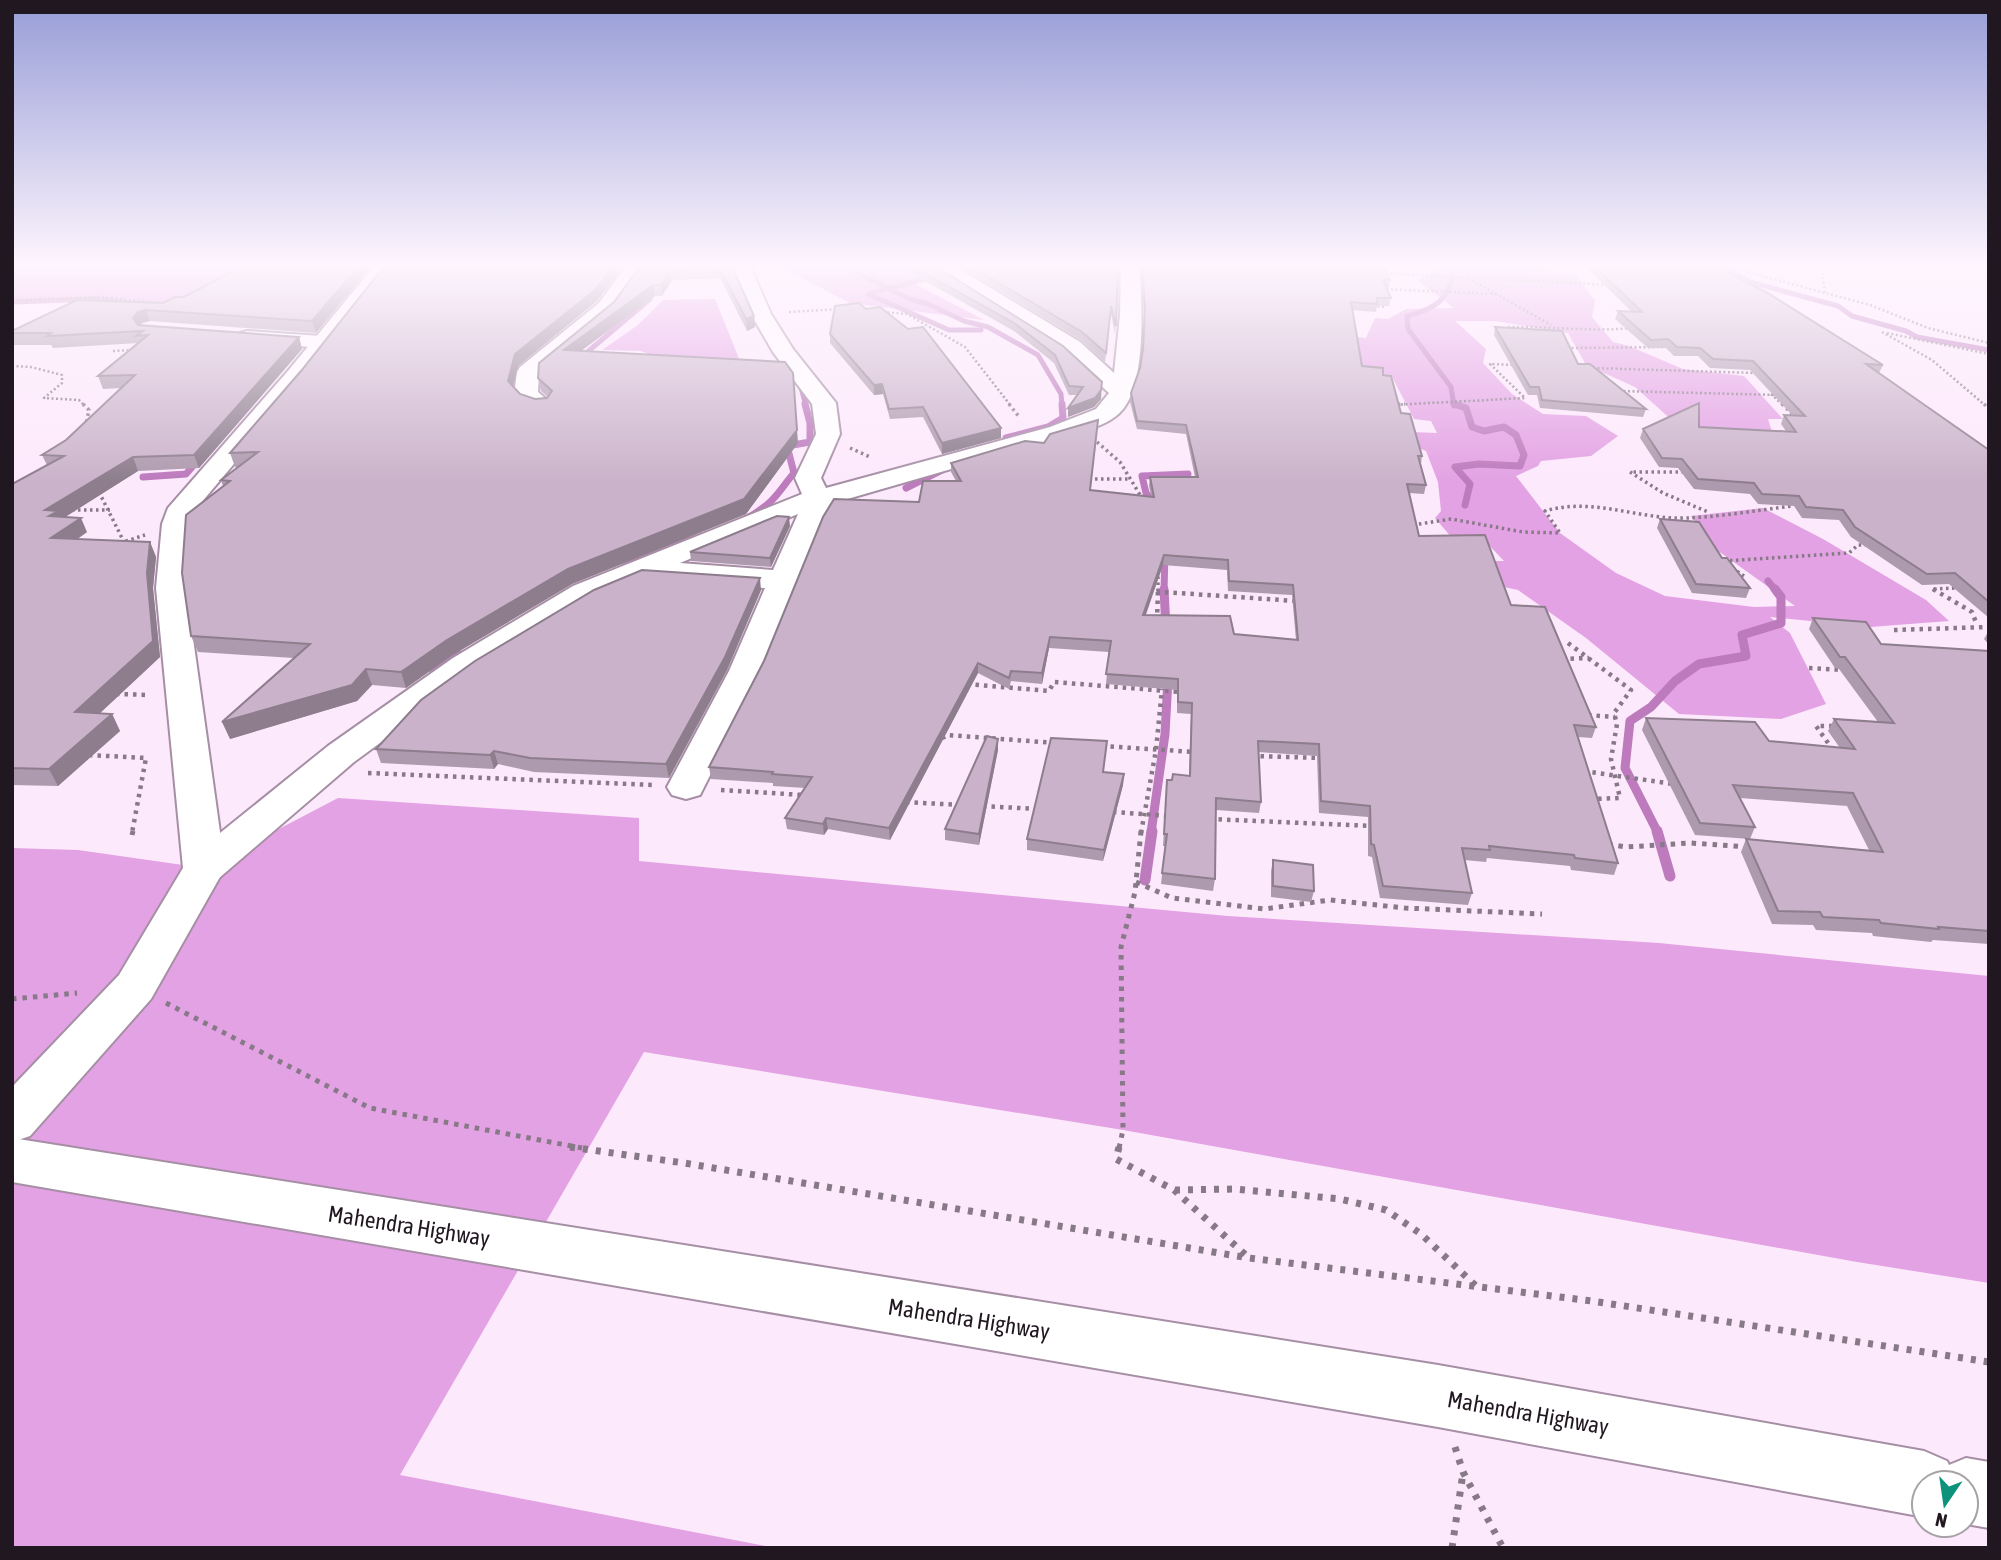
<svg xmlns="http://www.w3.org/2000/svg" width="2001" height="1560" font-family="'Asap Condensed',sans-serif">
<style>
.green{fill:#e3a2e3}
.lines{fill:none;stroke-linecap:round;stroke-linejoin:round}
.stream-far3{stroke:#bd7abd;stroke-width:5}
.stream-far2{stroke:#bd7abd;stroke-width:7}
.stream-far1{stroke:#bd7abd;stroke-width:9}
.stream{stroke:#bd7abd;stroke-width:11}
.minor-casing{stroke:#a68fa5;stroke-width:4}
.tertiary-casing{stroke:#a68fa5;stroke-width:4}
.trunk-casing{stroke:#a68fa5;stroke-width:4}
.path-far4{stroke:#877987;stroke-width:2.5;stroke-dasharray:2 2.5;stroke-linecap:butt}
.path-far3{stroke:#877987;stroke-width:3.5;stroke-dasharray:2.5 3.5;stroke-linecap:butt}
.path-far2{stroke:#877987;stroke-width:4.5;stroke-dasharray:3.5 5;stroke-linecap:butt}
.path-far1{stroke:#877987;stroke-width:5;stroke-dasharray:4.5 6;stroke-linecap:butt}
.path{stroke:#877987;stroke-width:7;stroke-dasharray:5 8;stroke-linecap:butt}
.minor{fill:#fff;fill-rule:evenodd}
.tertiary{fill:#fff;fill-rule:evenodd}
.trunk{fill:#fff;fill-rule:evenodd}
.wall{fill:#ae9aae;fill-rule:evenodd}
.shaded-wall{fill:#8d7d8d}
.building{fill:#cab3ca;stroke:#8d7d8d;stroke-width:2;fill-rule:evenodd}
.labels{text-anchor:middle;stroke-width:6;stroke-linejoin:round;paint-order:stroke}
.near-street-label{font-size:23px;fill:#201720;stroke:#fff}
</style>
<rect width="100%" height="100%" fill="#fde9fc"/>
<g class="green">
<path d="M12,264h219l2,5 28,4 7,13 -122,20 -51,-7 -83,3z"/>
<path d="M775,264h150l6,10 -20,8 73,38 -134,-17z"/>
<path d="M1449,264h79l1,4 47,7 19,26 -3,16 21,25 16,4 54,23 61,7 39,43h-15l6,19 -89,-6 -50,-45 -49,-22 -18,-32 -73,-12h-40l31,28 -3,14 29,31 31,20 43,2 32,20 -27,20 -50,5 -3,5 -22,10 44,57 56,40 49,23 89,11 41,-1 -81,-58 -23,-32 72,-8 60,31 103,61 23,21 -79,6 -100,-10 20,16 36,71 -45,15 -102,-5 -93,-76 -68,-48 -47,-10 -12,-19h45l-20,-21 -32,-2 -17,-20 6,-7 -3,-29 -12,-31 -27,-11 12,-8 26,1 -6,-12 -17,-2 -23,-44 -48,-5 -14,-36 37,4 9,-20 13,1 18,-10 48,-1 -37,-28z"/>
<path d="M715,299l27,67 -79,-6 -22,-9 -39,-1 36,-25 25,-25z"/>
<path d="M338,798l301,20v43l589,55 431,27 330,33v307l-132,-21 -734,-132 -479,-78 -244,423 376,73h-764v-700l66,2 126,18z"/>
</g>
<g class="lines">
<g class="stream-far3">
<path d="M856,264l4,1 -6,6 56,28 18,5 36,17 24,6 50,28 23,39 1,12"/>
<path d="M928,264l12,11 -72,19 81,36h32"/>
<path d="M1714,264l11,3 25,15 88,24 14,10 54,15 11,6 72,13"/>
<path d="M12,302l83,-3 32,4"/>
<path d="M584,360l1,-6 65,-55"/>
<path d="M799,380l7,26"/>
<path d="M1454,406l-3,-19 -43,-58 -1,-13c27,-7 42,-15 46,-44l18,-8"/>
</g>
<g class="stream-far2">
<path d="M1454,404l12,4 6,19 12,4 20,-4 12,8 8,20 -4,11 -41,-2 -24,3 15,17 -5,21"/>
<path d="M1006,438l42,-11 15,-9 -1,-14"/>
<path d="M143,477l43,-3 13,-15"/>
<path d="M906,488l40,-20"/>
<path d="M1156,505l-10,-12 -4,-17 46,-2"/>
<path d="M621,569c44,-30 110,-31 149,-67 9,-8 16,-20 24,-29l-7,-27 23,-4v-19l-5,-19"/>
<path d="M1768,581l8,10"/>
<path d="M1164,591l1,-38"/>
</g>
<g class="stream-far1">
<path d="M1164,589l2,40"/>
<path d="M433,669l27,-14"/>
<path d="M1151,833l14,-99 3,-55"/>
<path d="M1658,833l-33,-65 5,-47 21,-14 24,-26 24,-17 47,-8 -4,-21 39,-12v-26l-6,-8"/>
</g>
<g class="stream">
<path d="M1657,831l13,45"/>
<path d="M1145,880l7,-49"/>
</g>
<g class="minor-casing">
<g id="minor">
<path d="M633,264h78l-9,5 -62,5 -26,37 -75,63 -1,18 14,12 -4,5c-14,3 -26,-3 -34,-15l3,-22 3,-5 79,-64 28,-38z"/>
<path d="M731,264h18l22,50 22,35 43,54 4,31 -19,44 5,10 224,-61 46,-18 13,-16 -45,-41 -131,-84 -3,-4h21l129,78 34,31 6,-58 1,-51h18c3,35 7,111 -13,141 -8,13 -22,19 -36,24l-260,75 -67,167 -63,124 -14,4 -14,-4 -5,-8 62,-116 36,-83 -121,-9 -49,21 -118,72 -123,90 -135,116 -15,4 -15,-4 -6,-10 6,-10 139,-112 125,-88 120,-72 229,-92 -7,-16 21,-44 -4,-30 -39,-52 -22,-38zM798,514l-25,56 -93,-7z"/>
<path d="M247,331l75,5 8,1 3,5 -3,5 -8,1 -82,-7 -4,-4 4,-4z"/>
</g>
</g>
<g class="tertiary-casing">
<path id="tertiary" d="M376,264h18l-91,118 -108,128 -5,14 -4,64 39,280 -74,131 -121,137 -18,6v-55l107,-112 64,-107 -27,-280 6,-64 6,-16 119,-136z"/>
</g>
<g class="trunk-casing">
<path id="trunk" d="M12,1138l1426,227 486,86 23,10 2,4 17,-7 23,4v66l-23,-4v-41h-42v34l-486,-90 -1426,-245z"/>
</g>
<g class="path-far4">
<path d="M1718,264l152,41 58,23 61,15"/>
<path d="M1824,264l-2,9 3,20"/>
<path d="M1381,273l229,12"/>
<path d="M1468,278l83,47"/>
<path d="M1382,289l115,5"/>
<path d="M12,300l89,-3 55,6"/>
<path d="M1373,306l13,1"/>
<path d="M789,312l51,-3"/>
<path d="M883,312l24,2 58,33 46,59"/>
<path d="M1508,327c41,-1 82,5 122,1"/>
<path d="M1882,332l50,28 54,46"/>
<path d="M1887,333l102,21"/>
<path d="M1567,348l103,-1"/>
<path d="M113,351l22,-1"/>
<path d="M12,366l19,1 31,8v8l-18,15 35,2 6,6"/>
<path d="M1593,368l163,5"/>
<path d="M1619,391l159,4"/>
<path d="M1771,394l13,12"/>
<path d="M1392,405l133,-7 -35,-34 25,1"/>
</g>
<g class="path-far3">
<path d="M83,404l6,6 -3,14"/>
<path d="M1009,404l11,14"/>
<path d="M1782,404l10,10"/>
<path d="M1984,404l5,5"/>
<path d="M1392,405l13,-1"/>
<path d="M1097,442l23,20 22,36"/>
<path d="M850,448l20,9"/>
<path d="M1684,472h-54l33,21 45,19"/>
<path d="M1089,479h40"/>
<path d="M99,492l25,50"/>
<path d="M72,510h38"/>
<path d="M1413,525l38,-6 72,13 37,1 -15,-22c43,-13 86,5 129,7 34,1 84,-8 119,-12"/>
<path d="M120,543l25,-8"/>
<path d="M1724,561l125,-8 9,-8h7"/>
<path d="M1732,568l12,8"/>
<path d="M1933,589l3,2"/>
<path d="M1934,589l22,-1"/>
<path d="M1158,591v-17"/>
</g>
<g class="path-far2">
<path d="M1933,589l39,23 5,13"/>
<path d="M1148,591l148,10"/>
<path d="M1157,621l1,-32"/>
<path d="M1894,630l95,-3"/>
<path d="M1568,643l63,47 -17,23 3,11 -6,35 9,39 -27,1"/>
<path d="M1562,659l27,-1"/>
<path d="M1809,668l36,2"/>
<path d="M967,684l82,7 5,-9 126,10"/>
<path d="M116,694l33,1"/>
<path d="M1588,715l27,2"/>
<path d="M942,738l6,-3 107,8"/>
<path d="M1102,746l93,6"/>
<path d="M1833,750l-17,-24h18"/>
<path d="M89,755l57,3 -14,75"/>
<path d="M1252,756l68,2"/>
<path d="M1584,771l89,13"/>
<path d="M368,773l285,12"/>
<path d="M721,790l82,5"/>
<path d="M906,802l54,3"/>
<path d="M983,806l54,3"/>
<path d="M1113,812l57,4"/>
<path d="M1210,819l163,7"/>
<path d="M1141,833l15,-83 6,-61"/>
</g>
<g class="path-far1">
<path d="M132,835l1,-4"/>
<path d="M1608,844l18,3 64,-4 59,4"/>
<path d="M1136,882l36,16 92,11 66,-9 75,8 137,6"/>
<path d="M12,999l65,-6"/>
<path d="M166,1003l204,105 212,40"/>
<path d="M1119,1148l4,-18 -2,-183 14,-55 6,-61"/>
</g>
<g class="path">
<path d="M570,1147l114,16 565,95 343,43 397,61"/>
<path d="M1119,1147l-3,12 58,31 75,68"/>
<path d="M1175,1190l60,-1 105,10 46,11 35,24 55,52"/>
<path d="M1455,1447l8,25 40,76"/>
<path d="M1452,1548l11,-75"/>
</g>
<use href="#minor" class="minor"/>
<use href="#tertiary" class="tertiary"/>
<use href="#trunk" class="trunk"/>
</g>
<g class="wall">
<path d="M373,264l-57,69 -166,-12 -8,2 -1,2 158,12 3,12 -103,119 -61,3 -73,46 22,15 -10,7 73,3 6,15 -3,31 7,69 -60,56 12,1 8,17 -62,55 -46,-1v-301l35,-19 -5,-10 24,-15 55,-52 -18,1 -5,-13 41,-33 -86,5 -2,-3h-37l-2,-4v-10l151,-28 21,-6z"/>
<path d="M386,264h239l-28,37 -79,65 -5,20 7,8 15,5 13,-2 -7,-6 -3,-13 76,-76 26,-36 91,-2 23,52 1,11 -8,4 -27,-53 -48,2 -10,16h-7l-74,55 217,92 -52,71 -174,70 -121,72 -45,32 -34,-3 -15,16 -127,38 64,-81 -96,-6 -7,-16 32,-150 -2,-6 18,-13h-4l-5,-14 71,-82z"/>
<path d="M895,264h37l131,82 38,53 -7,8 -26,10v-9l10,-13h-9l-15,-32 -40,-32z"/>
<path d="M955,264h164l-4,70 -4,-20 -6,48 -24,-22z"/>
<path d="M1141,264h240l9,16 -1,8h-3l5,10 -2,8h-12l-1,6 -24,-2 10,56 21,9 39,81 -1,8 5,21 -2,9 -15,-1 10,43 92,69 85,122 -4,11 -14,-1 40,126 -4,12 -43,-5 -1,-4 -83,-8 -1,4 -22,-2 8,33 -4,12 -88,-7 -8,-41 -4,-1v-39l-49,-4 -2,-57 -59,-4 3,50 -2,11 -43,-3 -1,69 -2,12 -52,-7 4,-38h-2l4,-66h5l17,-4 2,-62 -14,-1v-23l-71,-6 3,-32 -60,-4 -7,36 -31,-3 -2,8 -31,-16 -88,167 -62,-11 -4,6 -37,-6 -2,-11 20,-30 -32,-2v-3l-62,-4 -2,-12 210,-265 37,-21 -5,-9v-9l93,-20 53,-14 -7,61 61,6 -2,-10 1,-9h45l-9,-43 -49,-5 -7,-27 1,-9 9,-25 3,-18 1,-34zM1163,565l64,5 1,21 64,4 4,45 -62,-6 -89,-19z"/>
<path d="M1583,264h128l172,101 -4,8 110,77v168l-40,-34 -27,1 -71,-48 -12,-17 -37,-2 -8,-12 -36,-2 -8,-10 -56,-5 -16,-21 -19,-1 -19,-29 3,-9 56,-2 87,4 -5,-7 3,-9h8l-42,-45 -40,-2 -12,-12h-24l-8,-8h-18l-33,-29 3,-8h13z"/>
<path d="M1495,327l83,37 68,45 -3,8 -103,-9 -3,-13h-9l-34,-60z"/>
<path d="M830,334l171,104 -59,16 -19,-37 -33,2 -7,-25 -9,1 -44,-52z"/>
<path d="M1660,519l62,39 28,30 -4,10 -54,-5 -35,-65z"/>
<path d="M790,526l-19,41 -80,-6 -1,-9z"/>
<path d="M761,590l-34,80 -58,108 -135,-6 -36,-8 -4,5 -113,-6 -5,-14z"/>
<path d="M1813,618l68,26 108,7v293l-56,-4 -2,2 -58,-6 -1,-3 -56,-3 -3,-5 -41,-1 -31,-72 5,-13 123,11 -22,-44 -107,-8 15,29 -5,12 -55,-4 -53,-105 4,-12 123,23 71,7 -12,-17 6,-12 44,3 -39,-53 -4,-1 -26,-39z"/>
<path d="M1989,630v15l-5,-6z"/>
<path d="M998,739v11l-19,95 -34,-5v-11z"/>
<path d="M1106,752l-3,20 21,2 -1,11 -20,76 -76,-11v-11z"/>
<path d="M1273,860l41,31 -3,11 -40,-5v-26z"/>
</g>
<g class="shaded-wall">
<path d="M361,264h12l-57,69 -4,-12z"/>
<path d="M615,264h10l-28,37 -79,65 -7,28 -3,-13 7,-27z"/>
<path d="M670,269l2,11 -10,16 -1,-11z"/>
<path d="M653,285l2,11 -89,66 -2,-12z"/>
<path d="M146,310l4,11 -8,2 -5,7 -4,-12 5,-6z"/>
<path d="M754,316l1,11 -8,4 -1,-12z"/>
<path d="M299,337l3,12 -103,119 -5,-13z"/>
<path d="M793,373l5,70 -52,71 -174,70 -121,72 -45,32 -5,-16z"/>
<path d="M1102,382l-1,17 -7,8 -26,10v-9z"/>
<path d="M882,384l1,10 -9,1v-10z"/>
<path d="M1001,428v10l-59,16v-11z"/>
<path d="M133,457l5,14 -76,48 -6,12 -11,-21z"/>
<path d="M789,517l1,9 -19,41 -1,-9z"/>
<path d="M81,518l6,14 -29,21 -7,-15z"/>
<path d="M150,542l6,15 -3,31 7,69 -77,72 -8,-17z"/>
<path d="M1164,555l-1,10 -21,61 1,-11z"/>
<path d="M760,578l1,12 -34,80 -58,108 -3,-14z"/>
<path d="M1050,637l-1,11 -7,36v-11z"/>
<path d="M978,663v10l-88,167 -1,-12z"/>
<path d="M366,669l6,16 -15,16 -127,38 -8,-17z"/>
<path d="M112,714l8,17 -62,55 -9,-17z"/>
<path d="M998,739v11l-19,95v-11z"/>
<path d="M494,751l4,13 -4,5 -4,-14z"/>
<path d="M1124,774l-1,11 -20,76 1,-11z"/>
<path d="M826,818l2,11 -4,6 -1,-11z"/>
</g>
<g class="building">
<path d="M246,264h115l-49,57 -166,-11 -8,2 -5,6 5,7 161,12 -105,118 -61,2 -88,53 13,1 -9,5 32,2 -30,20 99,4 -3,31 6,68 -78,71 37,2 -63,55 -37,-1v-284l52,-28 -22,-1 24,-15 69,-65 -37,1 50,-41 -12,1 7,-5 -96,5 4,-3h-39v-2l65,-31 86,3 12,-6h9z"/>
<path d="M386,264h229l-20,26 -80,64 -7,27 12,13 15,5 12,-1 5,-7 -14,-13 1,-15 75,-61 26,-36 29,-2h62l23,52 -8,3 -27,-52 -49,2 -9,16h-8l-89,65 221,12 8,11 4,57 -53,69 -176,70 -121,71 -46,32 -35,-3 -14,16 -130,37 88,-78 -119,-8 -9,-63 4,-58 44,-34 -9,-1 37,-28 -28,1 71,-82z"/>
<path d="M908,264h24l131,82 39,36 -1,8 -6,8 -27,10 15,-21 -14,-1 -14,-31 -41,-32z"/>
<path d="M967,264h151l-2,62 -5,-20 -5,47 -24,-21z"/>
<path d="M1142,264h239l9,16h-7l8,18h-14v6l-26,-2 11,64 21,2v7l8,1 10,37 9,1 12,42h-4l8,29 -19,-1 12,52 66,-1 26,70 34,2 51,120 -22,-2 44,138 -43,-5 -1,-3 -85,-9 1,4 -28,-2 10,45 -89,-7 -9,-41 -3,-1 -1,-38 -49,-5 -2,-57 -61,-3 3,61 -45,-4 -1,81 -53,-6 5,-39h-3l3,-54h5l1,-6 17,2 2,-73 -14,-1v-23l-72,-5 5,-33 -61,-4 -8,36 -31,-2 -2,7 -31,-15 -89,165 -63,-10 -3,6 -38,-6 27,-41 -40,-3 1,-2 -64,-5 55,-106 59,-144 11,-18 85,3 4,-21h38l-10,-18 74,-22 19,2 6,-9 48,-14 -8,70 64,7 -4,-20h48l-12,-52 -49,-4 -6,-28 9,-25 3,-19 2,-41zM1164,555l64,5 1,21 64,4 5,55 -64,-6 -4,-18 -87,-1z"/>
<path d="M1592,264h119l55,28 117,73 -17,-1 123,86v152l-34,-29 -28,1 -72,-47 -12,-17 -37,-3 -7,-11 -37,-2 -8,-11 -56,-4 -16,-20 -20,-1 -19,-29 56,-26v24l97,5 -12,-17 21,1 -52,-55 -40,-2 -13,-11 -23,-1 -9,-8 -17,1 -33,-29 24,1z"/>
<path d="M859,303l7,6 14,-2 28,22 15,-2 78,101 -59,15 -19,-36 -34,2 -7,-25 -8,1 -44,-51 5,-28z"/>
<path d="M1495,327l67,4 16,33h12l56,45 -104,-9 -3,-13h-9z"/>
<path d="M777,516l12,1 -19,41 -80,-6z"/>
<path d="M1660,519l39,3 23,36h5l23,30 -54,-4z"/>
<path d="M642,570l118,8 -35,79 -59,107 -136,-6 -36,-7 -4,4 -114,-6 45,-49 54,-39 119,-71z"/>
<path d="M1813,618l53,4 15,22 108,7v280l-51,-4 1,2 -58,-6 -2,-3 -56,-3 -3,-5 -42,-1 -32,-72 137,13 -30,-59 -120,-8 22,42 -55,-4 -54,-105 109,4 14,19 86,8 -21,-30 60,4 -49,-66h-5z"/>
<path d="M987,736l11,3 -19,95 -34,-5z"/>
<path d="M1051,738l56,3 -4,31 21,2 -20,76 -77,-11z"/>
<path d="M1273,860l40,5 1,26 -41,-5z"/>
</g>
<linearGradient id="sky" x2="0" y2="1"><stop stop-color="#979dd7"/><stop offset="0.55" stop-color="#fef5fe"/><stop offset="1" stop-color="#fef5fe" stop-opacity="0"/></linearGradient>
<rect width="2001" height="482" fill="url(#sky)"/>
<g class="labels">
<g class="near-street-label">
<text transform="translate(409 1226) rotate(9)" y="8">Mahendra Highway</text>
<text transform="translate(969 1319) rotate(9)" y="8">Mahendra Highway</text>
<text transform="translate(1528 1413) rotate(10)" y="8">Mahendra Highway</text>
</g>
</g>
<rect width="2001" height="1560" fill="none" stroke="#201720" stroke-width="28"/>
<g transform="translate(1945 1504) rotate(193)"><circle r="33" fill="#ffffff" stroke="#a6a2a6" stroke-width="2"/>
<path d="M0-5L12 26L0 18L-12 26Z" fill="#0d937c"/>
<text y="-10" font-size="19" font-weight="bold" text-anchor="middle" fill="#201720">N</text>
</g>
</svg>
